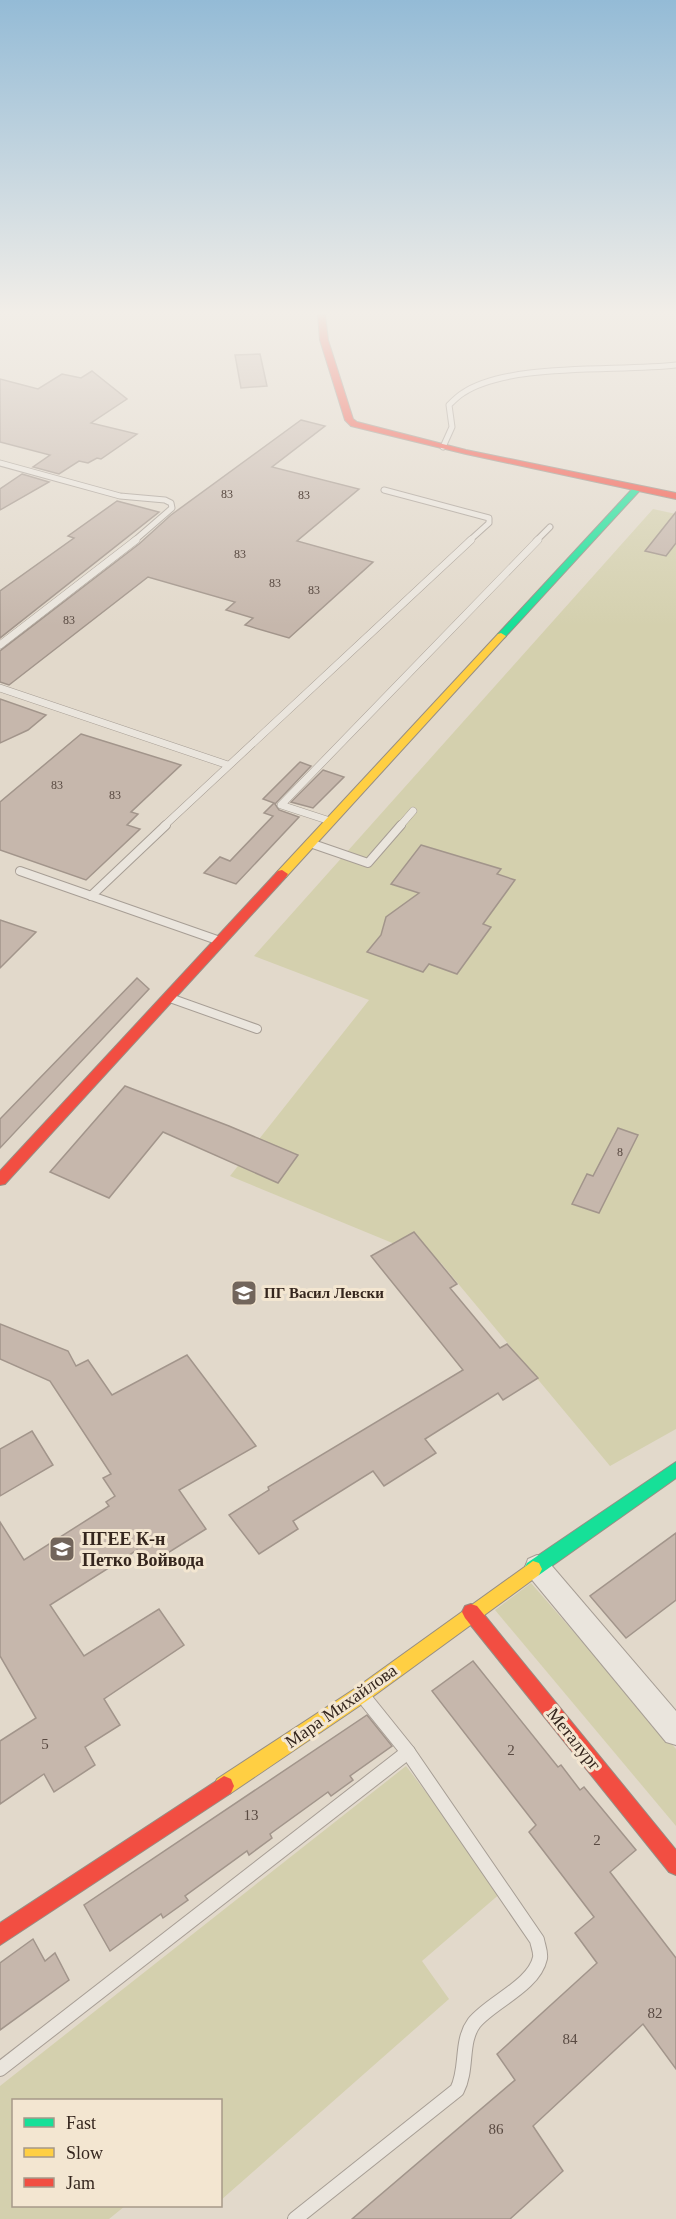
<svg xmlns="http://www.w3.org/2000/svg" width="676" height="2219" font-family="Georgia,serif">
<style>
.green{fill:#d4d0ae}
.building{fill:#c6b7ac;stroke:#a2958b;stroke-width:1.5}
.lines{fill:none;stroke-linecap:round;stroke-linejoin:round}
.lane-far3-casing{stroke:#a79e95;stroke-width:7}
.lane-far2-casing{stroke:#a79e95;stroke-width:8}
.lane-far1-casing{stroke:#a79e95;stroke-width:10}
.lane-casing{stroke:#a79e95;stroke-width:16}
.street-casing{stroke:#a79e95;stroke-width:2}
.fast-casing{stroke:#978e84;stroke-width:2}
.slow-casing{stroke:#978e84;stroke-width:2}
.jam-casing{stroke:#978e84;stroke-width:2}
.lane-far3{stroke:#eae5dd;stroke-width:5}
.lane-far2{stroke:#eae5dd;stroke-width:7}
.lane-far1{stroke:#eae5dd;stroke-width:8}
.lane{stroke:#eae5dd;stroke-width:14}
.street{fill:#eae5dd;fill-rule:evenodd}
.fast{fill:#16e098;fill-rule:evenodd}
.slow{fill:#ffcf43;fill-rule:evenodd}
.jam{fill:#f24e42;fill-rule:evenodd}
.labels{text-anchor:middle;stroke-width:6;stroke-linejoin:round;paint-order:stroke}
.number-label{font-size:12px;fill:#594a42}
.poi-label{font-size:15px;font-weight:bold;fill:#35261e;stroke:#f3e6d1;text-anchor:start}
.near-number-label{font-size:15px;fill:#594a42}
.near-poi-label{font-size:18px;font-weight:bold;fill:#35261e;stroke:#f3e6d1;text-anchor:start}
.near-street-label{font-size:18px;fill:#35261e;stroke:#f3e6d1}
</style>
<rect width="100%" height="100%" fill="#e2d9cb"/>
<g class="green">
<path d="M653,509l23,5v915l-66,37 -169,-203 -211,-87 139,-176 -115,-44z"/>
<path d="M531,1583l145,166v77l-181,-216z"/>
<path d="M406,1766l96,126 -80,69 27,38 -228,201 -1,-100h-206v106h111l-16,13h-109v-133z"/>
</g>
<g class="building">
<path d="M260,354l7,32 -26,2 -6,-33z"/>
<path d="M92,371l35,28 -36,24 46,11 -36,25 -4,-1 -9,5 -9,-2 -20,13 -26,-7 17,-12 -50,-13v-63l38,10 24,-15 19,4z"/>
<path d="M301,420l24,6 -53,41 87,22 -62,52 76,21 -84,76 -44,-13 8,-7 -27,-8 9,-8 -87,-25 -139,108 -9,-3v-31l139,-107 32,-29z"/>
<path d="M22,474l27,8 -49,28v-21z"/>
<path d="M117,501l42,11 -159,126v-47l74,-53 -6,-2z"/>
<path d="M676,512v31l-10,13 -21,-5z"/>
<path d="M0,699l46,16 -18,15 -28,13z"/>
<path d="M81,734l100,31 -50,47 7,2 -11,11 13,4 -54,51 -86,-30v-48z"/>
<path d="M300,762l11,4 -36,38 4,6 20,7 -63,67 -32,-11 16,-16 10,4 43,-45 -9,-3 10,-10 -11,-4z"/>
<path d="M323,770l21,7 -31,31 -22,-6z"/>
<path d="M421,845l80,24 -4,5 18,6 -32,44 8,3 -34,47 -28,-10 -6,8 -56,-20 14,-17 5,-18 33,-24 -28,-9z"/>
<path d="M0,920l36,12 -36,36z"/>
<path d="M137,978l12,11 -149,159v-29z"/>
<path d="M125,1086l104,40 69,29 -20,28 -115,-51 -54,66 -59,-26z"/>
<path d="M618,1128l20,7 -39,78 -27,-9 15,-30 6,2z"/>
<path d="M414,1232l43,52 -7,4 50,60 7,-4 31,34 -35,22 -5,-7 -73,46 11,14 -52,33 -11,-15 -80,50 5,8 -39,25 -30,-39 40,-25 -1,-3 195,-117 -92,-114z"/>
<path d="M0,1324l68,27 8,15 12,-6 24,35 75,-40 69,91 -77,44 27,39 -59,37 -10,-16 -87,55 34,51 75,-47 25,36 -80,54 16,26 -35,22 10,18 -41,27 -10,-18 -44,30v-63l36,-23 -36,-62v-134l24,38 85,-54 -3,-4 9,-6 -12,-18 8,-4 -61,-93 -50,-22z"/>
<path d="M32,1431l21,34 -53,31v-47z"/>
<path d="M676,1533v67l-50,38 -36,-42z"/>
<path d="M473,1661l85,106 3,-2 19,25 4,-3 52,63 -26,22 66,86v111l-33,-45 -110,102 30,45 -53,48h-158l163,-139 -18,-26 100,-91 -22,-30 19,-16 -65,-85 7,-7 -104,-134z"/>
<path d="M367,1715l25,31 -42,30 3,4 -22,16 -3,-4 -58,42 2,4 -23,17 -2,-4 -62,45 3,4 -25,18 -2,-4 -51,37 -26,-46z"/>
<path d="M33,1939l12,22 10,-8 14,27 -69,50v-67z"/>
</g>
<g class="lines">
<g class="lane-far3-casing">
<g id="lane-far3">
<path d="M443,447l9,-20 -3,-22c4,-4 9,-9 14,-12 46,-31 156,-21 213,-28"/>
<path d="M0,463l120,33 45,4 6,3 1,5 -38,33"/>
<path d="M384,490l105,28v5l-20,18"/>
<path d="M536,541l14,-14"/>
</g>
</g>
<g class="lane-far2-casing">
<g id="lane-far2">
<path d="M0,645l136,-105"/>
<path d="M0,688l228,77"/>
<path d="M330,821l-49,-16 257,-265"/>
<path d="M164,826l307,-286"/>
<path d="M400,826l13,-15"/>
</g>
</g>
<g class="lane-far1-casing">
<g id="lane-far1">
<path d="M310,843l58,20 33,-38"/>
<path d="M20,871l200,70"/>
<path d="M91,896l75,-71"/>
<path d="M170,998l87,31"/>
</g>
</g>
<g class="lane-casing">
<g id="lane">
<path d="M0,2069l408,-317"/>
<path d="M295,2219l162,-129c11,-21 3,-48 17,-67 17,-21 60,-37 66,-65 1,-6 -2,-12 -3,-18l-129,-188 -41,-51"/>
</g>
</g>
<g class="street-casing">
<path id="street" d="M537,1555l9,4 130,152v34l-10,-3 -138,-167 -3,-8 3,-8z"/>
</g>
<g class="fast-casing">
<g id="fast">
<path d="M635,486l7,2 -138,150h-6v-4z"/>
<path d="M676,1462v16l-137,97 -6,2 -6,-2 -3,-6 3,-6z"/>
</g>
</g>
<g class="slow-casing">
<g id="slow">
<path d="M501,633l5,3 -2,2 -218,239h-8l-2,-3 2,-3 220,-237z"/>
<path d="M533,1561l6,2 3,6 -3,6 -171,125 -137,93 -7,3 -7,-3 -3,-7 3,-7 139,-91z"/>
</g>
</g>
<g class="jam-casing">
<g id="jam">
<path d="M318,315h7l3,25 25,79 4,3 109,28 210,43v6l-210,-45 -115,-28 -6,-6 -25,-80z"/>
<path d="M282,870l6,4 -2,3 -281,307 -5,1v-14l278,-300z"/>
<path d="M471,1604l6,2 199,244v25l-7,-3 -204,-254 -3,-6 3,-6z"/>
<path d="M224,1776l7,3 3,7 -3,7 -231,152v-22z"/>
</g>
</g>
<use href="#lane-far3" class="lane-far3"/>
<use href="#lane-far2" class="lane-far2"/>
<use href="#lane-far1" class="lane-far1"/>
<use href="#lane" class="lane"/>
<use href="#street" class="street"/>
<use href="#fast" class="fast"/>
<use href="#slow" class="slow"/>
<use href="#jam" class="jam"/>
</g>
<linearGradient id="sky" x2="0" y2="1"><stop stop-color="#94bbd6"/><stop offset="0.5" stop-color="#f2eee8"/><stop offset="1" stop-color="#f2eee8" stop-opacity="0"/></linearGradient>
<rect width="676" height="626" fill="url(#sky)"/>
<defs>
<g id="school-square" transform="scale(1.35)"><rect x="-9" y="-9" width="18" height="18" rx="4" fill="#72655b" stroke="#f3e6d1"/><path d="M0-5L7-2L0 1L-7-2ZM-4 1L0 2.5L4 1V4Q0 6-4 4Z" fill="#fff"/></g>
</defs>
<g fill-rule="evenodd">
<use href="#school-square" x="244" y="1293"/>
<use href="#school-square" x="62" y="1549"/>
</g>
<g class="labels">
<g class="number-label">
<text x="227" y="498">83</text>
<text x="304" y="499">83</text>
<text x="240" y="558">83</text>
<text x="275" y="587">83</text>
<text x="314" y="594">83</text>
<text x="69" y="624">83</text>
<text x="57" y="789">83</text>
<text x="115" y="799">83</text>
<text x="620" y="1156">8</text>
</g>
<g class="poi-label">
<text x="264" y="1298">ПГ Васил Левски</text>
</g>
<g class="near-number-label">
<text x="45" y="1749">5</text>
<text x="511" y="1755">2</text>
<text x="251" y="1820">13</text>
<text x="597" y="1845">2</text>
<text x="655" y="2018">82</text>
<text x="570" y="2044">84</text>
<text x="496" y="2134">86</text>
</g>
<g class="near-poi-label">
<text x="82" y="1545">ПГЕЕ К-н<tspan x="82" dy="21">Петко Войвода</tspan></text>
</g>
<g class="near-street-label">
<text transform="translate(341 1706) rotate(-35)" y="6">Мара Михайлова</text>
<text transform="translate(574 1739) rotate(51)" y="6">Металург</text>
</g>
</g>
<rect x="12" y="2099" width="210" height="108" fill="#f3e6d1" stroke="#a79989" stroke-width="1.5"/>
<rect x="24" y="2118" width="30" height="9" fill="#16e098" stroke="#a79989" stroke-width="1.5"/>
<text x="66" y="2129" font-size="18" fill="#35261e">Fast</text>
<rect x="24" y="2148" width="30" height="9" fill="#ffcf43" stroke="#a79989" stroke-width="1.5"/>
<text x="66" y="2159" font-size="18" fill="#35261e">Slow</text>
<rect x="24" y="2178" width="30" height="9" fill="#f24e42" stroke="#a79989" stroke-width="1.5"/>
<text x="66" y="2189" font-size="18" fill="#35261e">Jam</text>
</svg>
